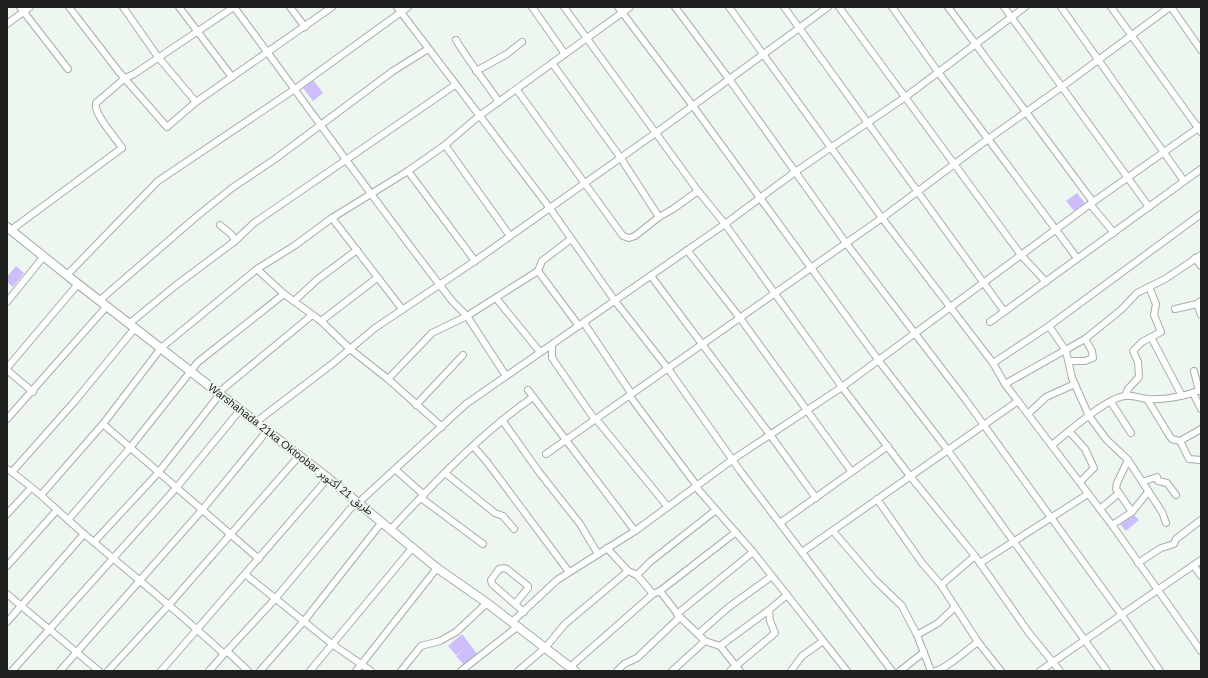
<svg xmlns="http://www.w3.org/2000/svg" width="1208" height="678" font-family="Helvetica,'Noto Sans Arabic',sans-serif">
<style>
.green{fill:#cdbdfd}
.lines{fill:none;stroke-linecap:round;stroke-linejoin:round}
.minor-casing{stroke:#a5aea7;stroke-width:8}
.major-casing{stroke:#a5aea7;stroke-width:10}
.minor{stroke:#fff;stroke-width:6}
.major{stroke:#fff;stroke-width:8}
.labels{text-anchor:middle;stroke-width:3.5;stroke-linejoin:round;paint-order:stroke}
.street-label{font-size:11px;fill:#1e211e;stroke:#edf6ef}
</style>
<rect width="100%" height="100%" fill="#edf6ef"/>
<g class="green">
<path d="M313,80l10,13 -10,8 -10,-13z"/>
<path d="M1077,193l8,10 -11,8 -8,-10z"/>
<path d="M16,266l8,7 -11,14 -6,-5v-5z"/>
<path d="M1132,513l7,7 -13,11 -6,-7z"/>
<path d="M462,634l16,21 -13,11 -9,-10 9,-8 -9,7 -8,-9z"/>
</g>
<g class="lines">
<g class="minor-casing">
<g id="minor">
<path d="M20,7l48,62"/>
<path d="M69,7l50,65 48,55 29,-25 136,-95"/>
<path d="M123,7l35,50 38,45"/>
<path d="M179,7l53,70"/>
<path d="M234,7c73,98 143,198 219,295l14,14 39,60"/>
<path d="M290,7l15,20"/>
<path d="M397,7l152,200 66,94 54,69 72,102 151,199"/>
<path d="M532,7l33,47"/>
<path d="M564,7l134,184 27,33 117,163 68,89 65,80 54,77 31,38"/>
<path d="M618,7l75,99 186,255 68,88 160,222"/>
<path d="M675,7l54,72 117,164 119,156 156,215 39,57"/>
<path d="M729,7l153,211 111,145 12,21 107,141 89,126"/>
<path d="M784,7l220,304"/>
<path d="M839,7l182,248 25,27"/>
<path d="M892,7l46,65 139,186"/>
<path d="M948,7l145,195"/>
<path d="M1004,7l145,200"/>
<path d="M1061,7l123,174"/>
<path d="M1111,7l90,125"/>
<path d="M1171,7l30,43"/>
<path d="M7,24l23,-17"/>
<path d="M456,40c13,22 29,41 43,62"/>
<path d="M552,63l68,94 39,60"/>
<path d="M476,71l31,-17 15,-12"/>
<path d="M517,90l106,146 6,2 6,-2 24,-19 14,-8 25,-18"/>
<path d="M445,145l65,91"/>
<path d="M408,171l67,90"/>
<path d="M1090,204l24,29"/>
<path d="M332,218l70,91"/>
<path d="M220,225l12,10 3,6"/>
<path d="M11,230l111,-82c-6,-10 -29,-34 -26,-45l29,-25 9,-4 100,-67"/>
<path d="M687,250l53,68 111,153"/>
<path d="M1195,258l6,8"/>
<path d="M257,269l27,25 37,27 29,28 38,30 54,48"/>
<path d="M538,271l41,55"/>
<path d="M67,275l91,-94 137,-92 113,-82"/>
<path d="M651,276l120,160 45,62"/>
<path d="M496,298l44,54"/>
<path d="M100,300l96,-83 36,-29 43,-29 118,-88 35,-22"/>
<path d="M294,301l24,-22 39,-29"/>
<path d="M7,302l37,-46"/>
<path d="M1197,304l4,11"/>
<path d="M1175,309l22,-5 4,-3"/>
<path d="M321,321l56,-43"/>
<path d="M990,322l211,-153"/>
<path d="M130,323l45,-37 60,-45 19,-18 201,-138"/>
<path d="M584,323l47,70"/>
<path d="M1049,326l17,25 6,27 17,38 17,23 22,21 34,52 4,11"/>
<path d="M1151,337l31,59"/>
<path d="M552,345v13l43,62"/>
<path d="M1069,361h16l8,-3 -1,-7 -7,-12"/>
<path d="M993,363l56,-37 152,-112"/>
<path d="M7,368l71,-84"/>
<path d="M7,370l26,22"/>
<path d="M1194,371l5,20"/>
<path d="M388,379l44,-46 35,-17 71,-45 4,-10 29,-22"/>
<path d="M1005,384l80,-45 37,-30 15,-16 28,-14 36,-24"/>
<path d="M528,390l107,141"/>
<path d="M218,393l93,-77"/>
<path d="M1193,393l8,16"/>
<path d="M629,395l68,91"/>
<path d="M1125,396l3,-7 11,-12 -1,-15 -5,-11 9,-9 19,-10 -7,-17 2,-11 -7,-17"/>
<path d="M1147,399l22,36 3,4 8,2 9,18 12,1"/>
<path d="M1111,402l20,31"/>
<path d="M416,405l47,-50"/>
<path d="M1028,414l18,-17 29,-13"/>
<path d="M7,419l100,-113"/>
<path d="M596,419l72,88"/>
<path d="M502,420l37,52 41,52 18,30"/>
<path d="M256,422l76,-58 43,-36 100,-67 182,-129 171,-125"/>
<path d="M103,424l156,135"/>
<path d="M1069,431l16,18 9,19 -14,14"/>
<path d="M1180,441l21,-12"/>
<path d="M1052,445c15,-12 54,-47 73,-49 7,-1 15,2 22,3 17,1 38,-3 54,-9"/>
<path d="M473,446l14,16 82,110"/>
<path d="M546,454l336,-236 106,-79 75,-53 107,-79"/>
<path d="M7,469c28,18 51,43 76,64 47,40 96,79 141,121l3,-3 21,20"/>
<path d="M396,470l28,25"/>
<path d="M12,472l63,-71 60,-73"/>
<path d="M445,473l50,40 8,3 11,13"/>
<path d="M1142,482l15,-5 1,4 9,2 9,12"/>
<path d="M696,487l57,65 94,119"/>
<path d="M1119,493l-3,-4 1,-6 11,-23"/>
<path d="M41,495l62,-71 58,-76 96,-79 37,-23 38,-28 76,-47 37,-26 34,-29 151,-109"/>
<path d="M421,498l62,46"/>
<path d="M877,499l45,64 19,22 37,57 23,29"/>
<path d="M358,503l108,-99 259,-180 70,-52 109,-74 121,-91"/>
<path d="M1100,509l19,-16 13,19"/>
<path d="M7,514l24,-26"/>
<path d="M68,520l61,-71 69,-87 86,-68"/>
<path d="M780,523l108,-77"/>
<path d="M1112,525l20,-13 16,-20"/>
<path d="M391,529c44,-47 89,-95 142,-132"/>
<path d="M833,531l42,49 27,26 15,29 14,36"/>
<path d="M94,542l64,-69 62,-79"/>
<path d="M607,548l21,23 9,4 16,19"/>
<path d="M802,552l216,-151"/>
<path d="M980,563l108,-69"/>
<path d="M1138,563l23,-15 13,-4 2,-5 25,-19"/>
<path d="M7,566l50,-56"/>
<path d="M1194,566l7,10"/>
<path d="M246,575l86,69 39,27"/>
<path d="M637,575l14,-14 65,-51"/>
<path d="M941,585l34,-29"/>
<path d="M660,591l20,26 25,24 -33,30"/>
<path d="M7,594l92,77"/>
<path d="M515,604l13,-16v-2l-21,-17 -3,-1 -5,1 -8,11 1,4 32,28"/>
<path d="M677,614l76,-62"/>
<path d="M7,622l77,-88"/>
<path d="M512,622l45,-42 78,-49 97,-71 110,-73 251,-185 108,-76"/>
<path d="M698,634l31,-27 43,-31"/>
<path d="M917,635l21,-12 16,-15"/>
<path d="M705,641l15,5 20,25"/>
<path d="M720,646l49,-36"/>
<path d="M227,651l48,-52 81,-97"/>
<path d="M570,667l83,-73 7,-3 76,-59"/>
<path d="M12,671l165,-184 63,-77"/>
<path d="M60,671l142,-161 65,-79"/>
<path d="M108,671l60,-65 131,-150"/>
<path d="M161,671l167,-193"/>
<path d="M209,671l15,-17"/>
<path d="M260,671l44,-50 78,-99"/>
<path d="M310,671l103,-124"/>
<path d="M356,671l81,-103"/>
<path d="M401,671l20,-25 19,-5 16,-9 31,-29"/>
<path d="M461,671l56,-44"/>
<path d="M518,671l27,-23 20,-24 63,-53"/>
<path d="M617,671l7,-7 13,-6 43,-41"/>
<path d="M730,671l45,-38 -5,-12 -1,-11 18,-15"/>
<path d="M791,671l11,-15 21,-15"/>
<path d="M900,671l24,-19"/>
<path d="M936,671c14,-5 29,-20 42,-29"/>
<path d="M1040,671l161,-111"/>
</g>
</g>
<g class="major-casing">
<path id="major" d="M7,227l71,57 250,194 109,90 50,35 88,68"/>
</g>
<use href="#minor" class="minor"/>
<use href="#major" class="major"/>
</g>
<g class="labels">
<g class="street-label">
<text transform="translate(291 449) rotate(38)" y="4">Warshahada 21ka Oktoobar طريق 21 أكتوبر</text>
</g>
</g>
<rect width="1208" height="678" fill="none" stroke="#1e211e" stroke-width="16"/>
</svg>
